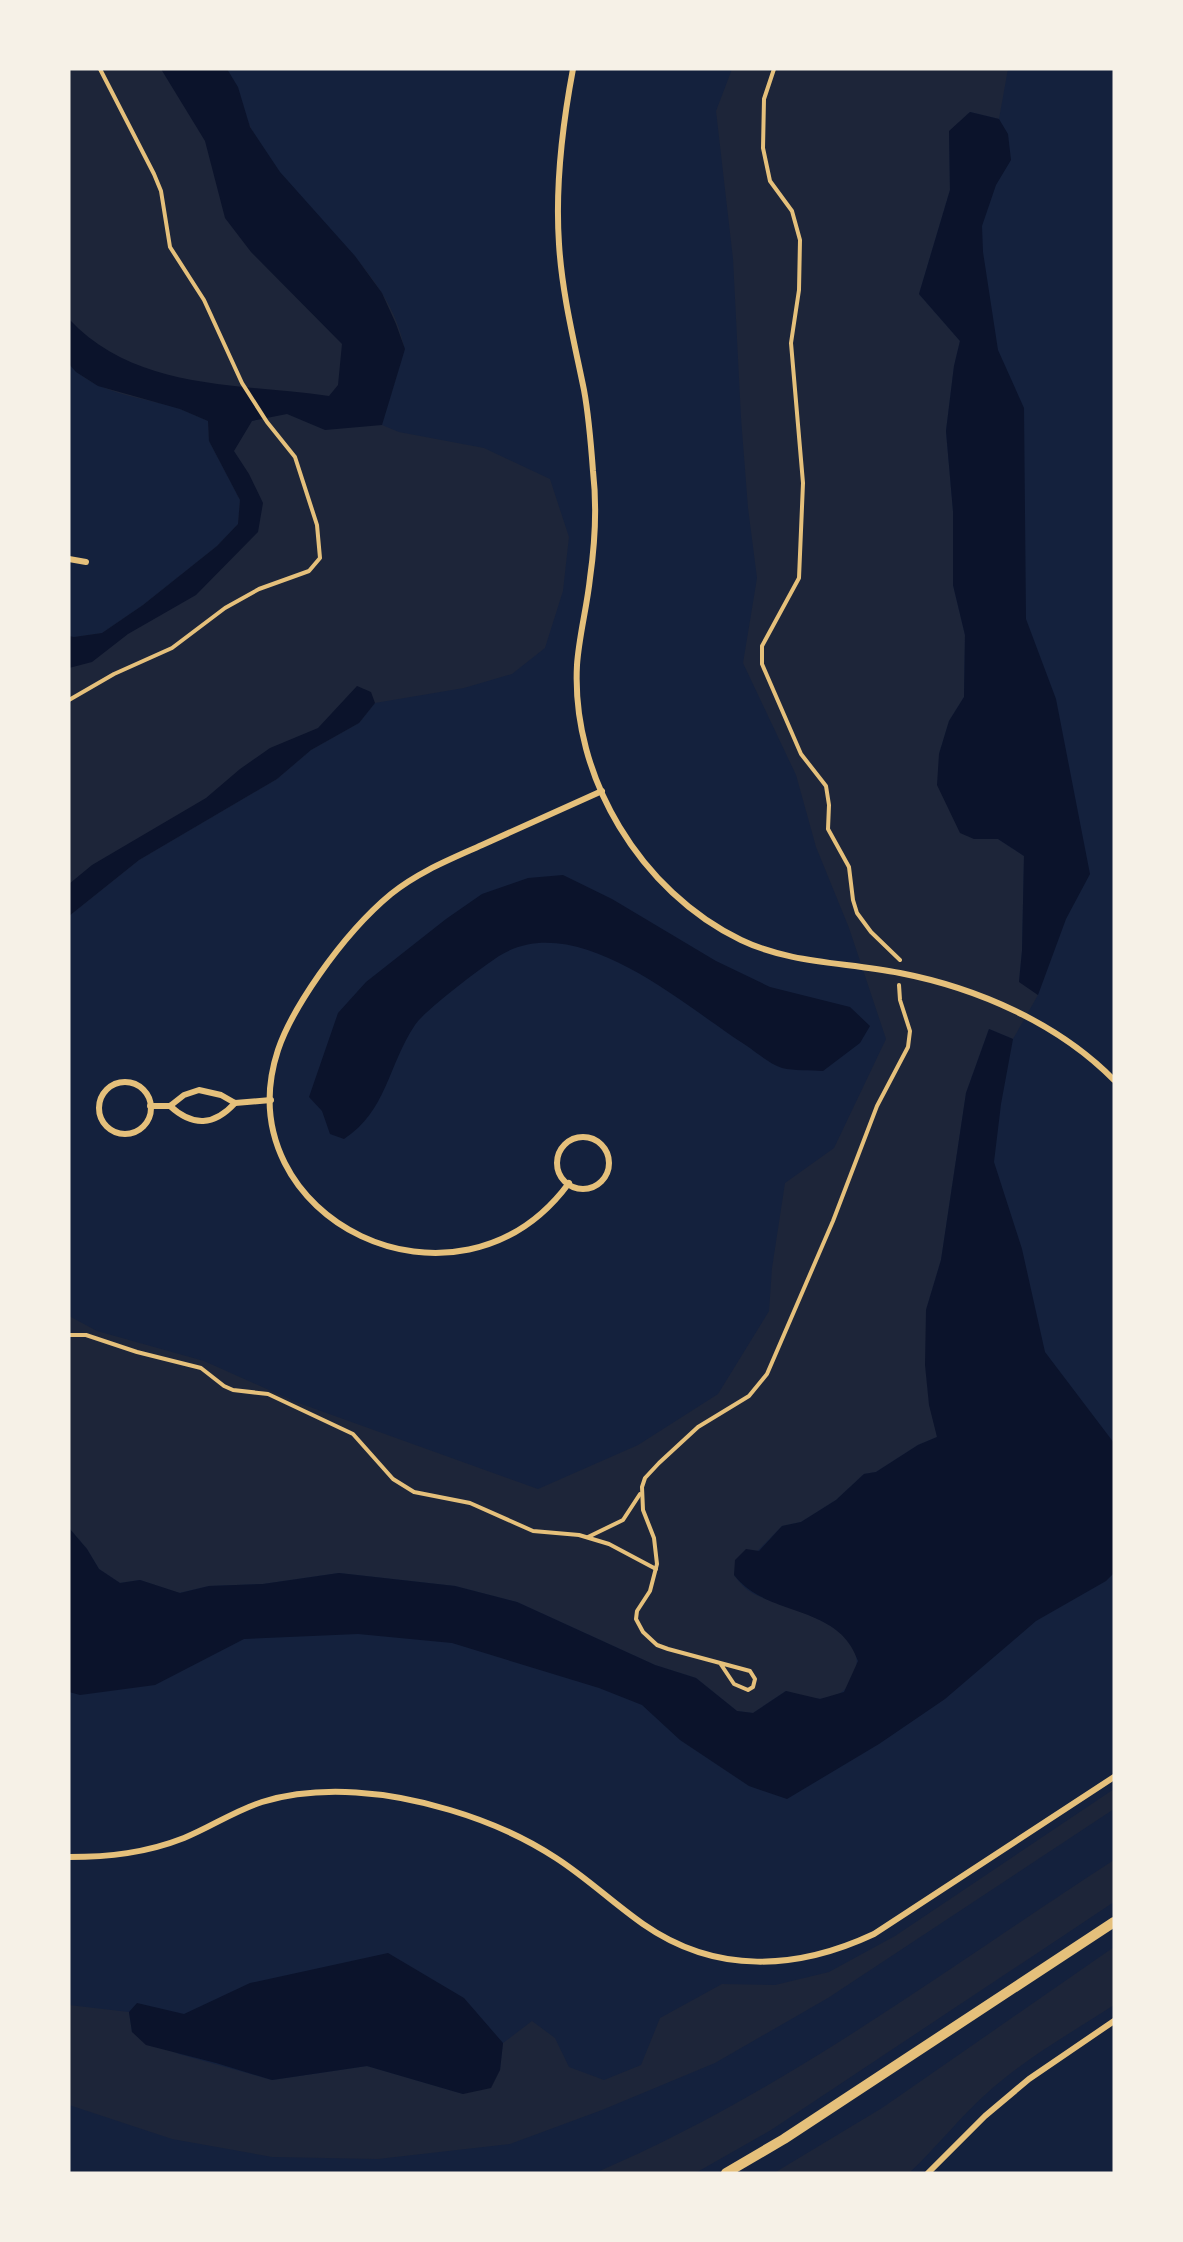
<svg xmlns="http://www.w3.org/2000/svg" width="1183" height="2242" font-family="'Fira Sans Condensed',sans-serif">
<style>
.green{fill:#1d2539}
.water{fill:#0b132b}
.lines{fill:none;stroke-linecap:round;stroke-linejoin:round}
.path{stroke:#e5c07b;stroke-width:4}
.minor{stroke:#e5c07b;stroke-width:6}
.tertiary{stroke:#e5c07b;stroke-width:10}
</style>
<rect width="100%" height="100%" fill="#14213d"/>
<g class="green">
<path d="M69,69h158c11,19 14,40 24,59 7,14 18,29 27,42 41,59 110,101 126,176 1,7 -19,66 -22,79l17,7 85,16 66,31 19,58 -6,54 -18,57 -33,26 -48,14 -89,15 -16,20 -48,27 -34,29 -138,81 -70,56v-274l5,-5 28,-4 41,-28 74,-59 21,-22 2,-24 -31,-59 -1,-20c-10,-4 -20,-9 -30,-13 -36,-11 -84,-14 -109,-44z"/>
<path d="M732,69h276l-9,50 -29,-7 -21,20 1,58 -31,104 41,47 -6,25 -8,65 7,80v74l12,50 -1,62 -15,24 -10,33 35,85h24l26,17 -2,95 -3,30 19,14 -25,44 -24,-10 -23,64 -25,167 -15,50 11,127 -19,8 -42,27 -12,2 -28,26 -35,22 -19,4 -48,49c6,8 11,14 20,19 29,14 116,31 101,77 -4,11 -8,20 -19,24 -16,8 -33,1 -50,-4l-33,22 -16,-2 -41,-33 -41,-13 -138,-63 -62,-16 -116,-13 -76,11 -54,2 -30,7 -39,-13 -20,3 -21,-14 -12,-20 -18,-21v-212l28,15 107,30 92,41 242,87 100,-44 80,-51 51,-83 3,-43 13,-85 49,-35 52,-109 -37,-111 -33,-81 -20,-72 -53,-112 14,-85 -9,-70 -7,-90 -8,-159 -17,-148z"/>
<path d="M1114,1789v20l-286,189 -113,65 -113,47 -92,34 -132,15 -106,-2 -100,-18 -103,-34v-100l60,7 3,20 47,22 93,26 95,-14 96,28 37,-24 3,-27 29,-22 23,17 14,29 35,13 37,-15 19,-47 62,-34 53,1 54,-13 66,-36z"/>
<path d="M1114,1860v42l-343,228 -72,41 -6,2h-98c188,-80 349,-203 519,-313z"/>
<path d="M1114,1947v58c-43,28 -90,54 -128,89 -27,24 -50,54 -77,79h-135l108,-65z"/>
</g>
<g class="water">
<path d="M161,69h66l11,18 12,40 30,45 75,84 27,37 14,31 9,25 -23,76 -57,5 -38,-16 -35,7 -18,30 15,23 14,29 -5,29 -62,63 -68,39 -36,28 -23,6v-32l5,1 28,-4 41,-28 74,-59 21,-22 2,-24 -31,-59 -1,-20 -28,-12 -82,-23 -22,-14 -7,-8v-45c67,72 170,64 260,77l9,-11 4,-41 -91,-92 -26,-34 -20,-77z"/>
<path d="M970,112l29,7 9,15 3,26 -15,25 -14,41 1,26 15,98 26,58 2,211 30,80 34,175 -24,45 -28,76 -19,-13 3,-31 2,-95 -26,-17h-24l-14,-6 -23,-48 2,-31 10,-33 15,-24 1,-62 -12,-50v-74l-7,-80 8,-65 6,-25 -41,-47 31,-104 -1,-59z"/>
<path d="M357,686l14,6 4,11 -16,20 -48,27 -34,29 -138,81 -70,56v-32l23,-19 114,-67 34,-29 30,-21 48,-20z"/>
<path d="M563,875l49,24 104,62 54,26 80,20 20,19 -10,17 -37,28c-13,-1 -29,0 -41,-3 -12,-4 -25,-15 -35,-22 -62,-39 -170,-139 -248,-90 -18,12 -73,53 -84,69 -27,40 -28,86 -71,114l-14,-5 -8,-23 -13,-14 29,-84 28,-31 80,-63 36,-25 46,-16z"/>
<path d="M989,1029l24,10 -12,65 -7,58 28,87 23,103 69,91v130l-8,8 -70,40 -91,78 -66,45 -92,55 -38,-13 -69,-46 -38,-35 -43,-17 -147,-45 -94,-9 -114,5 -89,46 -75,10 -11,-3v-164l18,21 12,20 21,14 20,-3 40,13 29,-7 54,-2 76,-11 116,13 62,16 138,63 41,13 41,33 16,2 33,-22 34,8 24,-7 14,-31c-19,-58 -91,-43 -124,-86l1,-15 11,-11 13,2 23,-25 19,-4 35,-22 28,-26 12,-2 42,-27 19,-8 -8,-32 -4,-40 1,-55 15,-50 25,-167z"/>
<path d="M388,1953l76,45 39,45 -3,27 -9,18 -28,6 -96,-28 -95,14 -56,-17 -70,-18 -14,-13 -3,-20 8,-9 47,11 66,-31z"/>
</g>
<g class="lines">
<g class="path">
<path d="M774,69l-10,30 -1,49 7,33 22,30 8,29 -1,50 -8,53 12,140 -4,95 -37,68v18l39,90 25,32 3,19 -1,24 21,38 4,33 4,13 14,19 29,28"/>
<path d="M69,700l45,-26 58,-26 53,-40 34,-19 50,-18 11,-13 -3,-33 -22,-68 -28,-35 -25,-39 -38,-83 -34,-53 -9,-56 -7,-17 -54,-105"/>
<path d="M69,1335h17l51,17 64,16 23,18 9,4 35,4 85,40 40,45 21,13 56,11 63,28 46,4 30,9 47,25"/>
<path d="M588,1537l35,-17 17,-26"/>
<path d="M720,1663l14,21 14,6 5,-3 2,-8 -5,-8 -82,-22 -11,-4 -14,-13 -7,-13 1,-8 13,-20 7,-27 -3,-26 -11,-28 -1,-23 3,-9 14,-15 39,-36 51,-31 18,-22 66,-153 44,-115 31,-59 2,-16 -10,-31 -1,-15"/>
</g>
<g class="minor">
<path d="M573,69c-11,58 -18,116 -14,175 3,49 15,97 25,146 5,27 7,54 9,81 4,35 2,72 -3,107 -3,29 -11,58 -13,87 -6,112 64,227 164,275 50,24 105,22 159,33 77,15 158,50 214,107"/>
<path d="M69,559l17,3"/>
<circle cx="125" cy="1108" r="26"/>
<path d="M235,1103l36,-3"/>
<path d="M150,1106h20l14,-11 15,-5 22,5 14,8"/>
<path d="M170,1106c23,21 44,20 65,-3"/>
<circle cx="583" cy="1163" r="26"/>
<path d="M569,1183c-111,151 -346,35 -291,-133 9,-27 25,-52 41,-75 21,-30 43,-57 72,-81 27,-22 60,-35 91,-49 40,-18 80,-36 120,-54"/>
<path d="M69,1857c40,0 77,-4 115,-19 27,-11 50,-27 78,-36 59,-18 129,-10 188,8 37,11 74,27 106,48 31,20 57,45 87,66 73,51 154,46 231,10l240,-157"/>
<path d="M928,2173l57,-57 44,-37 85,-58"/>
</g>
<path class="tertiary" d="M726,2173l58,-34 330,-217"/>
</g>
<rect width="1183" height="2242" fill="none" stroke="#f6f1e7" stroke-width="141"/>
</svg>
